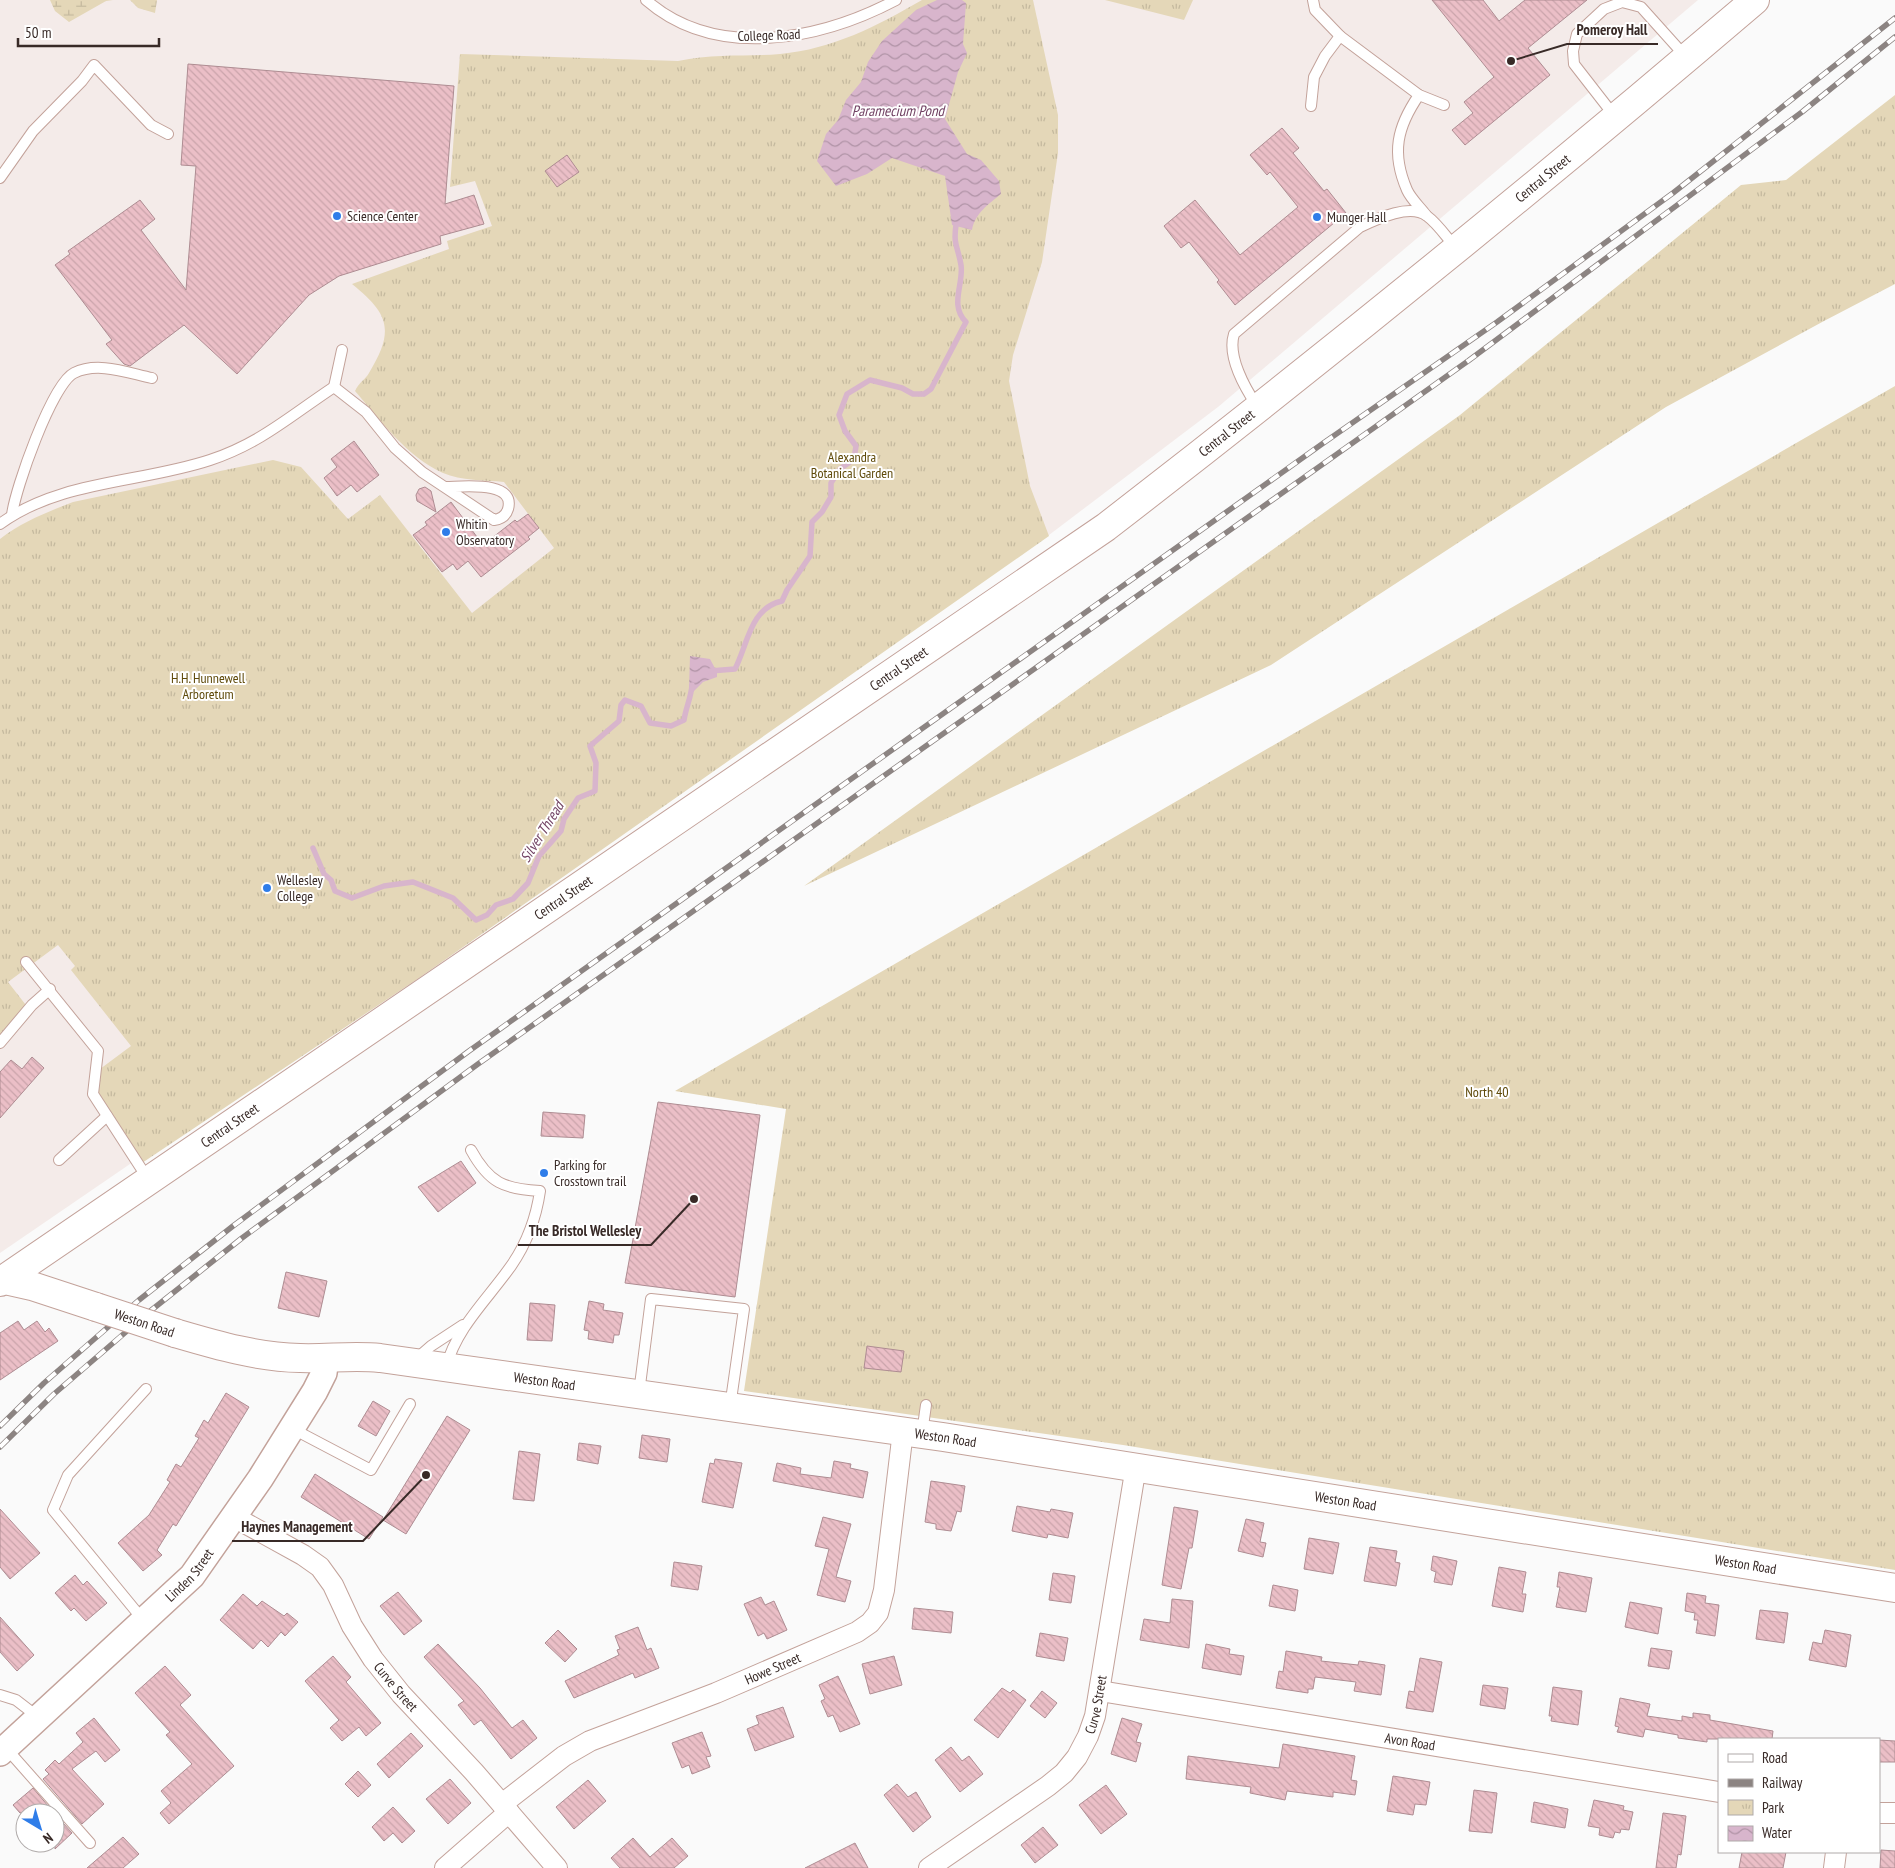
<svg xmlns="http://www.w3.org/2000/svg" width="1895" height="1868" font-family="'PT Sans Narrow',sans-serif">
<style>
.built{fill:#f4ebe9}
.wetland{fill:url(#wetland-marsh)}
.park{fill:url(#park-tufts)}
.water{fill:url(#water-waves)}
.lines{fill:none;stroke-linecap:round;stroke-linejoin:round}
.stream{stroke:#d8b5cc;stroke-width:5.5}
.building{fill:url(#building-back-hatch);stroke:#ae8c92}
.service-casing{stroke:#c3a29a;stroke-width:12}
.minor-casing{stroke:#c3a29a;stroke-width:22}
.tertiary-casing{stroke:#c3a29a;stroke-width:28}
.secondary-casing{stroke:#c3a29a;stroke-width:30}
.service{stroke:#fff;stroke-width:10}
.minor{stroke:#fff;stroke-width:20}
.tertiary{stroke:#fff;stroke-width:25}
.secondary{stroke:#fff;stroke-width:28}
.rail-casing{stroke:#8c8482;stroke-width:5.5}
.rail{stroke:#fff;stroke-width:4;stroke-dasharray:11;stroke-linecap:butt}
.secondary-bridge-casing{stroke:#c3a29a;stroke-width:30;stroke-linecap:butt}
.secondary-bridge{stroke:#fff;stroke-width:28}
.poi-dot{fill:#2f7de9;stroke:#fff;stroke-width:2}
.labels{text-anchor:middle;stroke-width:4;stroke-linejoin:round;paint-order:stroke}
.street-label{font-size:14px;fill:#382a27;stroke:#fff}
.poi-label{font-size:14px;fill:#382a27;stroke:#fff;text-anchor:start}
.park-label{font-size:14px;fill:#5f4a0a;stroke:#fff}
.water-label{font-size:15px;font-style:italic;fill:#724364;stroke:#fff}
.leader{fill:none;stroke:#382a27;stroke-width:2}
.callout-dot{fill:#382a27;stroke:#fff;stroke-width:2}
.callout-label{font-size:15px;text-anchor:middle;font-weight:bold;fill:#382a27;stroke:#fff;stroke-width:4;stroke-linejoin:round;paint-order:stroke}
</style>
<defs>
<pattern id="wetland-marsh" width="20" height="14" patternUnits="userSpaceOnUse" patternTransform="scale(1.25)"><rect width="20" height="14" fill="#e4d7b8"/><path d="M1 5h8M5 5V1M11 12h8M15 12V8" fill="none" stroke="#c4b99e"/></pattern>
<pattern id="park-tufts" width="24" height="20" patternUnits="userSpaceOnUse" patternTransform="scale(1.25)"><rect width="24" height="20" fill="#e4d7b8"/><path d="M3 7l-1-3M5 7V3M7 7l1-3M15 17l-1-3M17 17v-4M19 17l1-3" fill="none" stroke="#c4b99e"/></pattern>
<pattern id="water-waves" width="16" height="10" patternUnits="userSpaceOnUse" patternTransform="scale(1.25)"><rect width="16" height="10" fill="#d8b5cc"/><path d="M0 5q4-4 8 0t8 0" fill="none" stroke="#b093a6"/></pattern>
<pattern id="building-back-hatch" width="6" height="6" patternUnits="userSpaceOnUse" patternTransform="scale(1.25)"><rect width="6" height="6" fill="#ebbfc7"/><path d="M-1 5l2 2M0 0l6 6M5-1l2 2" fill="none" stroke="#caa4ab"/></pattern>
</defs>
<rect width="100%" height="100%" fill="#fafafa"/>
<path class="built" d="M0,0h1698l-480,407 -169,128 -1049,718z"/>
<g class="wetland">
<path d="M50,0h63l-7,1 -37,21 -14,-11z"/>
<path d="M130,0h27l-2,13 -17,-5z"/>
</g>
<g class="park">
<path d="M922,0h111l25,115v38l-16,109 -29,93 -4,26 21,105 19,50 -630,442 -280,187 -46,-71 3,-22 35,-26 -60,-76 4,-4 -17,-21 -50,37 21,27 -29,34v-504c22,-17 47,-27 73,-37l200,-42 28,7 47,52 32,-24 92,118 82,-65 -50,-66c-19,-2 -43,-1 -61,-9 -36,-16 -63,-53 -88,-82 4,-9 10,-11 14,-18 26,-43 20,-59 -17,-89l97,-35 -2,-8 45,-15 -17,-45 -25,6 10,-133 218,7c36,-8 67,-4 102,-7 53,-5 97,-28 142,-54z"/>
<path d="M1105,0h88l-9,20z"/>
<path d="M1895,95v189l-71,37 -158,86 -395,258 -467,221 656,-471 281,-230 45,-5z"/>
<path d="M1895,386v1184l-772,-125 -379,-54 42,-282 -111,-18z"/>
</g>
<g class="water">
<path d="M937,0h25l4,3 -3,41 4,9 -9,19 -13,47 22,35 14,6 18,21 2,13c-12,10 -26,19 -29,36l-20,-5 -7,-49 -53,-18 -25,16 -31,12 -19,-25 9,-27 12,-14 8,-20 15,-18 7,-20 14,-21 34,-31z"/>
<path d="M690,656l20,3 7,13v5l-14,5 -10,10 -4,-3z"/>
</g>
<g class="lines">
<g class="stream">
<path d="M710,671l25,-2c13,-25 15,-61 47,-68l5,-11 23,-34 2,-34 10,-10 9,-15v-14l9,-14 14,-10 2,-13 -11,-15 -6,-16 8,-21 23,-14 32,8 11,6h11l7,-5 35,-67c-17,-17 -2,-38 -5,-57 -3,-18 -8,-20 -5,-40"/>
<path d="M313,848l11,26 7,6 4,11 17,7 32,-12 29,-4 40,16 23,22 11,-5 9,-10 17,-6 15,-16 11,-27 22,-25 3,-12 14,-21 17,-7 1,-28 -6,-17 29,-25 2,-16 4,-5 16,6 9,17 21,3 13,-6c2,-13 7,-22 8,-35"/>
</g>
</g>
<g class="building">
<path d="M1432,0h51l16,21 26,-21h62l-59,48 22,27 -85,70 -13,-15 21,-17 -9,-11 30,-25z"/>
<path d="M188,64l266,22 -9,118 29,-9 10,29 -44,12 1,8 -102,32 -30,19 -72,79 -53,-49 -54,41 -6,-2 -18,-20 6,-4 -57,-75 15,-11 -2,-3 72,-51 15,19 -14,11 45,60 10,-124 -15,-1z"/>
<path d="M1282,128l17,20 -6,5 31,38 3,-2 19,24 -111,92 -18,-23 2,-2 -30,-38 -8,6 -17,-22 31,-26 45,55 58,-48 -28,-35 -3,3 -17,-20z"/>
<path d="M567,155l12,17 -22,15 -12,-16z"/>
<path d="M354,441l25,34 -22,17 -6,-7 -14,11 -13,-18 13,-11 -6,-8z"/>
<path d="M425,487l6,4 5,21 -19,-11 -1,-6 3,-6z"/>
<path d="M451,502l32,43 32,-25 2,2 11,-8 11,14 -11,9 2,2 -49,38 -13,-16 -11,9 -4,-6 -11,8 -29,-37 14,-10 -2,-3z"/>
<path d="M32,1057l12,11 -44,50v-46l11,-12 11,9z"/>
<path d="M658,1102l102,13 -25,182 -110,-14z"/>
<path d="M543,1112l42,3 -2,23 -42,-2z"/>
<path d="M461,1161l15,22 -38,29 -20,-25z"/>
<path d="M286,1272l41,9 -8,36 -41,-9z"/>
<path d="M589,1301l15,3 -1,6 20,3 -4,22h-5l-1,8 -25,-4 1,-8 -5,-1z"/>
<path d="M530,1303l25,2 -3,36 -25,-1z"/>
<path d="M18,1321l6,9 13,-9 8,11 4,-4 9,13 -58,39v-47z"/>
<path d="M867,1346l37,5 -3,21 -37,-4z"/>
<path d="M226,1393l23,14 -73,119 -3,-2 -16,26 5,5 -19,16 -25,-28 31,-28 21,-33 -3,-2 9,-16 5,3 18,-29 -4,-2 9,-16 4,3z"/>
<path d="M373,1401l17,10 -14,25 -18,-10z"/>
<path d="M447,1416l23,14 -64,104 -23,-14z"/>
<path d="M642,1435l28,4 -3,23 -28,-4z"/>
<path d="M579,1443l22,3 -3,18 -21,-4z"/>
<path d="M519,1451l21,3 -6,47 -21,-2z"/>
<path d="M715,1459l27,4 -9,45 -31,-6 8,-39 4,1z"/>
<path d="M834,1461l17,3 -1,4 18,4 -5,26 -90,-17 4,-18 24,5 -1,6 31,4z"/>
<path d="M315,1474l68,43 -14,22 -68,-42z"/>
<path d="M931,1481l34,5 -4,26 -4,-1 -6,20 -15,-2v-5l-11,-2z"/>
<path d="M1017,1506l33,6 1,-3 22,4 -5,25 -20,-4 -1,4 -35,-7z"/>
<path d="M1174,1507l24,4 -6,37h-3l-8,41 -19,-4z"/>
<path d="M0,1509l40,44 -30,26 -10,-12z"/>
<path d="M823,1517l28,7 -15,53 15,4 -6,21 -28,-7 12,-46 -14,-3z"/>
<path d="M1246,1519l18,4 -4,19 6,1 -3,14 -25,-6z"/>
<path d="M1309,1538l30,5 -6,31 -29,-5z"/>
<path d="M1370,1547l27,4 -2,11 5,1 -4,23 -32,-5z"/>
<path d="M1433,1556l24,5 -5,24 -18,-3 2,-10 -5,-2z"/>
<path d="M674,1562l28,4 -4,24 -27,-4z"/>
<path d="M1499,1567l27,5 -4,22h4l-3,18 -31,-6z"/>
<path d="M1559,1572l33,6 -6,34 -30,-5 4,-20h-3z"/>
<path d="M1053,1573l22,3 -4,27 -22,-3z"/>
<path d="M75,1575l8,10 4,-4 20,22 -21,18 -12,-13 -3,3 -16,-18z"/>
<path d="M1273,1585l25,5 -3,21 -26,-5z"/>
<path d="M398,1592l24,29 -18,14 -24,-29z"/>
<path d="M1687,1593l19,3 -1,7 14,2 -4,31 -19,-3 2,-13h-4l1,-7 -10,-2z"/>
<path d="M243,1594l14,12 5,-5 22,15 3,-3 11,9 -13,14 -4,-4 -13,15 -7,-7 -8,9 -33,-29z"/>
<path d="M761,1597l4,8 9,-4 13,29 -20,9 -3,-6 -6,3 -14,-32z"/>
<path d="M1172,1599l21,2 -4,47 -49,-8 4,-21 26,4z"/>
<path d="M1630,1602l32,6 -4,26 -33,-7z"/>
<path d="M914,1608l39,4 -2,21 -39,-4z"/>
<path d="M1760,1610l28,3 -4,30 -28,-4z"/>
<path d="M0,1617l34,38 -17,16 -17,-19z"/>
<path d="M638,1627l9,23 4,-2 8,20 -24,10 -2,-5 -59,25 -9,-17 54,-26 -2,-5 3,-1 -5,-13z"/>
<path d="M558,1630l19,19 -12,13 -20,-19z"/>
<path d="M1825,1630l26,5 -5,32 -37,-7 4,-18 9,2z"/>
<path d="M1040,1633l28,5 -4,23 -28,-5z"/>
<path d="M438,1644l42,44 32,40 11,-8 14,18 -26,21 -30,-39 -7,5 -16,-20 6,-4 -40,-44z"/>
<path d="M1206,1644l24,5 -1,5 15,2 -3,19 -39,-7z"/>
<path d="M1651,1648l21,3 -3,18 -21,-3z"/>
<path d="M1286,1651l36,6 -1,4 37,4 1,-4 26,4 -4,30 -27,-4 2,-9 -41,-5 -2,12h-5v4l-32,-5 3,-17 4,1z"/>
<path d="M333,1656l18,21 -5,5 35,41 -15,13 -7,-9 -17,14 -12,-13 9,-8 -34,-39z"/>
<path d="M894,1656l8,29 -32,9 -8,-30z"/>
<path d="M1420,1658l22,4 -9,50 -27,-4 3,-17 5,1z"/>
<path d="M165,1666l26,29 -11,10 54,61 -65,58 -9,-11 11,-10 -10,-12 31,-27 -26,-29 4,-3 -35,-39z"/>
<path d="M838,1676l22,48 -20,8 -7,-17 -5,2 -7,-16 4,-2 -6,-14z"/>
<path d="M1483,1685l25,3 -3,21 -25,-4z"/>
<path d="M1553,1687l29,4 -4,34 -27,-4 1,-5h-3z"/>
<path d="M1002,1688l8,5 3,-3 13,10 -28,38 -24,-18z"/>
<path d="M1042,1691l15,12 -12,15 -15,-12z"/>
<path d="M1620,1698l30,6 -3,12 35,5v-5l11,2v-5l17,2v5l63,11 -1,8h-65v3l-29,-4v-3l-33,-6 -2,8 -26,-5 2,-5 -4,-1z"/>
<path d="M783,1707l11,30 -39,14 -8,-22 12,-5 -3,-8z"/>
<path d="M94,1718l26,32 -15,12 -9,-11 -24,18 32,35 -22,20 -39,-45 6,-5 -4,-4 10,-10 4,4 24,-22 -7,-9z"/>
<path d="M1122,1718l20,6 -6,18 5,1 -5,19 -25,-8z"/>
<path d="M702,1732l9,24 -5,1 4,10 -18,7 -3,-9 -7,3 -10,-25z"/>
<path d="M411,1733l12,13 -34,32 -12,-14z"/>
<path d="M1879,1740l16,1v21h-16z"/>
<path d="M1283,1744l72,12 -4,24 6,1 -2,14 -22,-3v5l-46,-6 -2,9 -35,-7 1,-6 -65,-8 2,-23 91,12z"/>
<path d="M951,1747l11,14 7,-5 14,18 -23,18 -25,-32z"/>
<path d="M358,1771l13,14 -13,12 -13,-13z"/>
<path d="M1393,1776l37,6 -4,23 -11,-1 -2,11 -26,-4z"/>
<path d="M450,1779l21,24 -23,21 -22,-25z"/>
<path d="M588,1780l18,21 -32,28 -18,-22z"/>
<path d="M897,1784l11,13 8,-5 15,25 -18,15 -29,-37z"/>
<path d="M1106,1785l21,29 -26,20 -22,-29z"/>
<path d="M33,1788l21,25h-34l-7,-8z"/>
<path d="M1474,1790l23,3 -5,40 -23,-2z"/>
<path d="M1594,1800l30,6 -1,4 10,2 -4,18 -8,-1 -1,4 -5,-1 -2,6 -14,-3 1,-7 -12,-2z"/>
<path d="M1534,1802l34,7 -3,19 -34,-6z"/>
<path d="M393,1807l22,24 -13,12 -9,-10 -9,8 -12,-14z"/>
<path d="M1663,1813l23,3 -5,39 -3,-1 -2,14h-20z"/>
<path d="M55,1814l17,19 -17,16z"/>
<path d="M1043,1827l15,18 -23,18 -14,-18z"/>
<path d="M123,1837l16,17 -16,14h-36z"/>
<path d="M633,1838l17,19 22,-19 16,18 -14,12h-54l-9,-10z"/>
<path d="M855,1843l13,25h-63z"/>
<path d="M1881,1850l14,1v17h-15z"/>
<path d="M1742,1852h44l-3,16h-44z"/>
</g>
<g class="lines">
<g class="service-casing">
<g id="service">
<path d="M646,0c70,61 174,40 250,0"/>
<path d="M1313,0l2,10 25,26"/>
<path d="M1419,95c-22,32 -28,58 -12,95 4,9 13,17 19,25"/>
<path d="M1311,106l3,-29 11,-21 15,-20 79,59 25,10"/>
<path d="M1616,118l-42,-54 -1,-13 4,-17 27,-25 18,-7 19,5 44,49"/>
<path d="M0,178l33,-47 49,-50 12,-16 57,60 17,9"/>
<path d="M334,387l8,-37"/>
<path d="M1257,406c-12,-18 -30,-50 -23,-72l126,-107c17,-8 50,-24 67,-11 11,8 20,22 29,32"/>
<path d="M12,515c3,-26 40,-131 62,-142 24,-12 54,0 78,5"/>
<path d="M0,524c60,-44 141,-41 210,-64 51,-17 80,-44 124,-73l32,25 29,36 27,24 72,48c7,-1 12,-4 14,-11 8,-29 -46,-22 -62,-22"/>
<path d="M26,962l72,89 -5,43 55,85"/>
<path d="M0,1043l32,-38 18,-16"/>
<path d="M59,1160l48,-44"/>
<path d="M416,1359l15,-13 32,-21"/>
<path d="M446,1367c11,-40 41,-67 65,-101 16,-23 25,-47 29,-75 -36,-2 -51,-8 -69,-41"/>
<path d="M639,1393l12,-94 93,10 -14,98"/>
<path d="M293,1429l78,41 39,-66"/>
<path d="M922,1433l4,-28"/>
<path d="M144,1621l-91,-111 15,-35 78,-86"/>
<path d="M0,1695l16,5 22,17"/>
<path d="M6,1748l84,95"/>
</g>
</g>
<g class="minor-casing">
<g id="minor">
<path id="s1" d="M234,1517l69,38 17,12 13,18 19,41 21,33 28,35 73,78 83,96"/>
<path id="s2" d="M1100,1691l619,101"/>
<path id="s3" d="M502,1804l62,-48 26,-15 126,-48 141,-61 13,-9 8,-10 6,-23 19,-159"/>
<path d="M1879,1813h16"/>
<path d="M445,1868l64,-56"/>
<path id="s4" d="M929,1868l119,-82 16,-13 13,-16 11,-21 7,-20 41,-250"/>
<path d="M1834,1868l2,-16"/>
</g>
</g>
<g class="tertiary-casing">
<g id="tertiary">
<path id="s5" d="M0,1753l192,-177 68,-97 55,-88 9,-18 2,-15"/>
</g>
</g>
<g class="secondary-casing">
<g id="secondary">
<path d="M0,1279l32,7 64,21"/>
<path id="s6" d="M0,1282l1106,-755c221,-171 437,-346 649,-527"/>
<path id="s7" d="M175,1333c41,12 81,24 125,25 27,1 53,-3 80,0l563,79 952,151"/>
</g>
</g>
<use href="#service" class="service"/>
<use href="#minor" class="minor"/>
<use href="#tertiary" class="tertiary"/>
<use href="#secondary" class="secondary"/>
<g class="rail-casing">
<g id="rail">
<path d="M0,1426l44,-43 95,-83 94,-74 236,-175 853,-607 175,-122 176,-129 222,-175"/>
<path d="M0,1447l54,-53 95,-82 93,-74 236,-174 990,-703 334,-249 93,-75"/>
</g>
</g>
<use href="#rail" class="rail"/>
<g class="secondary-bridge-casing">
<g id="secondary-bridge">
<path id="s8" d="M96,1307l79,26"/>
</g>
</g>
<use href="#secondary-bridge" class="secondary-bridge"/>
</g>
<g class="poi-dot">
<circle cx="337" cy="216" r="5"/>
<circle cx="1317" cy="217" r="5"/>
<circle cx="446" cy="532" r="5"/>
<circle cx="267" cy="888" r="5"/>
<circle cx="544" cy="1173" r="5"/>
</g>
<g class="labels">
<g class="street-label">
<text transform="translate(769 35) rotate(-2)" y="5">College Road</text>
<text dy="5" stroke="none"><textPath href="#s6" startOffset="1898">Central Street</textPath></text>
<text dy="5" stroke="none"><textPath href="#s6" startOffset="1492">Central Street</textPath></text>
<text dy="5" stroke="none"><textPath href="#s6" startOffset="1088">Central Street</textPath></text>
<text dy="5" stroke="none"><textPath href="#s6" startOffset="682">Central Street</textPath></text>
<text dy="5" stroke="none"><textPath href="#s6" startOffset="278">Central Street</textPath></text>
<text dy="5" stroke="none"><textPath href="#s8" startOffset="51">Weston Road</textPath></text>
<text dy="5" stroke="none"><textPath href="#s7" startOffset="374">Weston Road</textPath></text>
<text dy="5" stroke="none"><textPath href="#s7" startOffset="779">Weston Road</textPath></text>
<text dy="5" stroke="none"><textPath href="#s7" startOffset="1184">Weston Road</textPath></text>
<text dy="5" stroke="none"><textPath href="#s7" startOffset="1589">Weston Road</textPath></text>
<text dy="5" stroke="none"><textPath href="#s5" startOffset="260">Linden Street</textPath></text>
<text dy="5" stroke="none"><textPath href="#s3" startOffset="305">Howe Street</textPath></text>
<text dy="5" stroke="none"><textPath href="#s1" startOffset="242">Curve Street</textPath></text>
<text dy="5" stroke="none"><textPath href="#s4" startOffset="242">Curve Street</textPath></text>
<text dy="5" stroke="none"><textPath href="#s2" startOffset="314">Avon Road</textPath></text>
</g>
<g class="poi-label">
<text x="347" y="221">Science Center</text>
<text x="1327" y="222">Munger Hall</text>
<text x="456" y="529">Whitin<tspan x="456" dy="16">Observatory</tspan></text>
<text x="277" y="885">Wellesley<tspan x="277" dy="16">College</tspan></text>
<text x="554" y="1170">Parking for<tspan x="554" dy="16">Crosstown trail</tspan></text>
</g>
<g class="park-label">
<text x="852" y="462">Alexandra<tspan x="852" dy="16">Botanical Garden</tspan></text>
<text x="208" y="683">H.H. Hunnewell<tspan x="208" dy="16">Arboretum</tspan></text>
<text x="1487" y="1097">North 40</text>
</g>
<g class="water-label">
<text x="898" y="116">Paramecium Pond</text>
<text transform="translate(542 832) rotate(-58)" y="5">Silver Thread</text>
</g>
</g>
<path class="leader" d="M1511 61L1567 44H1658M694 1199L651 1245H518M426 1475L363 1541H232"/>
<g class="callout-dot">
<circle cx="1511" cy="61" r="5"/>
<circle cx="694" cy="1199" r="5"/>
<circle cx="426" cy="1475" r="5"/>
</g>
<g class="callout-label">
<text x="1612" y="35">Pomeroy Hall</text>
<text x="585" y="1236">The Bristol Wellesley</text>
<text x="297" y="1532">Haynes Management</text>
</g>
<rect x="1718" y="1738" width="162" height="115" fill="#ffffff" stroke="#afaaa9"/>
<rect x="1728" y="1754" width="25" height="8" fill="#ffffff" stroke="#afaaa9"/>
<text x="1762" y="1763" font-size="15" fill="#382a27">Road</text>
<rect x="1728" y="1779" width="25" height="8" fill="#8c8482" stroke="#afaaa9"/>
<text x="1762" y="1788" font-size="15" fill="#382a27">Railway</text>
<rect x="1728" y="1800" width="25" height="15" fill="url(#park-tufts)" stroke="#afaaa9"/>
<text x="1762" y="1813" font-size="15" fill="#382a27">Park</text>
<rect x="1728" y="1826" width="25" height="15" fill="url(#water-waves)" stroke="#afaaa9"/>
<text x="1762" y="1838" font-size="15" fill="#382a27">Water</text>
<g transform="translate(40 1828) rotate(142)"><circle r="24" fill="#ffffff" stroke="#afaaa9"/>
<path d="M0-4L9 19L0 12L-9 19Z" fill="#2f7de9"/>
<text y="-8" font-size="14" font-weight="bold" text-anchor="middle" fill="#382a27">N</text>
</g>
<path d="M18 38v8h141v-8" fill="none" stroke="#382a27" stroke-width="2.5"/>
<text x="25" y="38" font-size="15" fill="#382a27" stroke="#ffffff" stroke-width="4" paint-order="stroke">50 m</text>
</svg>
